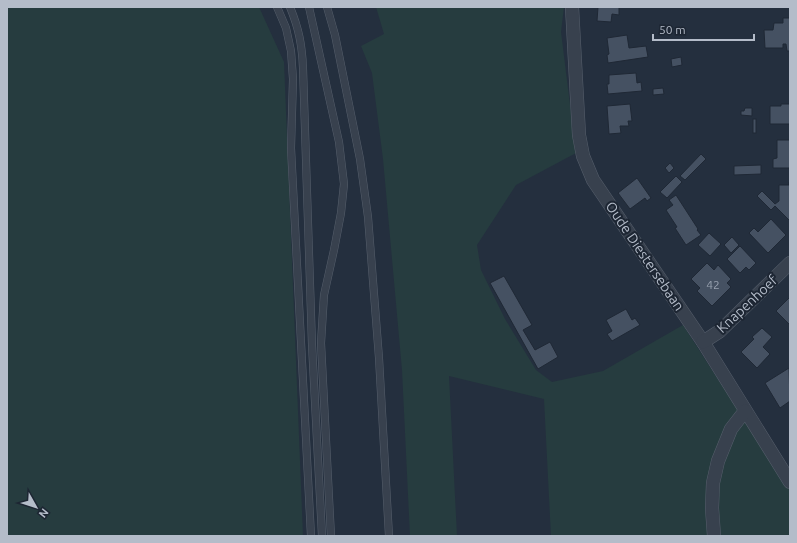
<svg xmlns="http://www.w3.org/2000/svg" width="797" height="543" font-family="Ubuntu,sans-serif">
<style>
.green{fill:#263c3f}
.building{fill:#455162;stroke:#1f2835}
.lines{fill:none;stroke-linecap:round;stroke-linejoin:round}
.lane-casing{stroke:#565f6c;stroke-width:8}
.street-casing{stroke:#565f6c;stroke-width:14}
.lane{stroke:#38414e;stroke-width:7}
.street{stroke:#38414e;stroke-width:13}
.labels{text-anchor:middle;stroke-width:4;stroke-linejoin:round;paint-order:stroke}
.number-label{font-size:12px;fill:#98a1af}
.street-label{font-size:14px;fill:#b4bcc9;stroke:#1d2633}
</style>
<rect width="100%" height="100%" fill="#242f3e"/>
<g class="green">
<path d="M7,7h252l25,55 19,474h-296z"/>
<path d="M376,7h188l-3,25 15,121 -60,32 -39,60 4,25 24,49 31,51 16,12 51,-11 80,-46 107,166v45h-239l-7,-137 -95,-23 8,160h-47l-8,-166 -19,-211 -11,-86 -11,-27 23,-12z"/>
</g>
<g class="building">
<path d="M598,7h21v8l-7,-1 -1,8 -14,-1z"/>
<path d="M783,18h7v33h-3l-1,-7h-3v4h-18l-1,-18h9l1,-7h9z"/>
<path d="M627,35l2,13 17,-2 2,11 -40,6 -1,-8 2,-1 -2,-16z"/>
<path d="M681,57l1,8 -10,2 -1,-8z"/>
<path d="M636,73l1,10 4,-1 1,9 -34,3 -1,-10h2v-9z"/>
<path d="M663,88l1,6 -11,1v-6z"/>
<path d="M630,104l2,17h-4l1,5h-9l1,7 -12,1 -2,-28z"/>
<path d="M781,104h9v20h-20v-18h11z"/>
<path d="M745,108h7v8l-11,-1v-4h3z"/>
<rect x="753" y="119" width="3" height="14"/>
<path d="M777,140h13v28h-17v-9l4,-1z"/>
<path d="M701,154l5,5 -21,21 -5,-4z"/>
<path d="M670,163l4,5 -5,5 -4,-5z"/>
<path d="M761,165v9l-27,1v-9z"/>
<path d="M676,176l6,6 -15,16 -7,-6z"/>
<path d="M637,178l14,20 -4,3 -2,-3 -15,11 -12,-16z"/>
<path d="M789,182h1v39l-15,-15 -4,4 -14,-14 5,-5 13,13 4,-3v-16h10z"/>
<path d="M676,195l22,34 -1,1 4,5 -15,10 -11,-17 2,-1 -11,-17 7,-5 -4,-5z"/>
<path d="M771,219l15,16 -18,18 -19,-20 5,-5 4,4z"/>
<path d="M709,233l12,11 -11,12 -12,-11z"/>
<path d="M732,237l7,8 -8,8 -7,-8z"/>
<path d="M740,246l16,17 -7,7 -3,-3 -6,6 -13,-14z"/>
<path d="M707,263l7,7 4,-5 13,14 -4,4 4,4 -19,19 -15,-15 3,-3 -9,-9z"/>
<path d="M504,276l28,49 -9,5 12,20 15,-8 8,15 -20,12 -48,-86z"/>
<path d="M790,297v28l-14,-14z"/>
<path d="M626,309l6,11 3,-2 5,7 -28,16 -5,-7 5,-3 -6,-11z"/>
<path d="M762,328l10,9 -9,10 7,7 -13,14 -16,-16 13,-13 -2,-2z"/>
<path d="M789,368l1,33 -10,7 -15,-25z"/>
</g>
<g class="lines">
<g class="lane-casing">
<g id="lane">
<path d="M277,7l9,21 5,23 2,28 -2,69 20,388"/>
<path d="M290,7c9,22 12,38 13,61l9,277 10,191"/>
<path d="M309,7l30,135 5,42 -3,29 -7,37 -10,45 -3,48 10,193"/>
<path d="M327,7l8,28 25,124 8,58 11,141 10,178"/>
</g>
</g>
<g class="street-casing">
<g id="street">
<path d="M572,7l7,128 4,21 10,24 110,162 87,140"/>
<path d="M703,342l17,-11 70,-68"/>
<path d="M714,536l-2,-28 1,-25 5,-22 13,-32 14,-18"/>
</g>
</g>
<use href="#lane" class="lane"/>
<use href="#street" class="street"/>
</g>
<g class="labels">
<g class="number-label">
<text x="713" y="289">42</text>
</g>
<g class="street-label">
<text transform="translate(645 256) rotate(56)" y="5">Oude Diestersebaan</text>
<text transform="translate(747 304) rotate(-43)" y="5">Knapenhoef</text>
</g>
</g>
<rect width="797" height="543" fill="none" stroke="#b4bcc9" stroke-width="16"/>
<g transform="translate(36 507) rotate(129)" stroke="#1d2633" stroke-width="3" paint-order="stroke">
<path d="M0-3L7 15L0 10L-7 15Z" fill="#b4bcc9"/>
<text y="-6" font-size="11" font-weight="bold" text-anchor="middle" fill="#b4bcc9">N</text>
</g>
<path d="M653 34v6h101v-6" fill="none" stroke="#b4bcc9" stroke-width="2"/>
<text x="659" y="34" font-size="12" fill="#b4bcc9" stroke="#1d2633" stroke-width="3" paint-order="stroke">50 m</text>
</svg>
